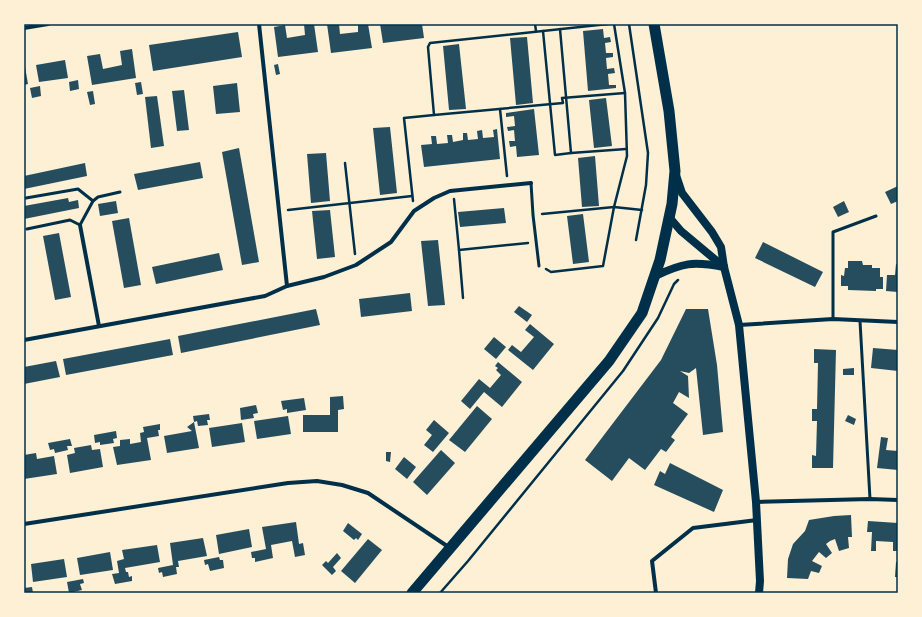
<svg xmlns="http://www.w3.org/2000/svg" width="922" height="617" font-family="'PT Sans',sans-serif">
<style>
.building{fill:#264d5e}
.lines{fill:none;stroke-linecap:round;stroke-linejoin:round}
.path{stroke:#003049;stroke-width:2.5}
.service{stroke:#003049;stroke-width:3}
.minor{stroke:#003049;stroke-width:4}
.secondary{stroke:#003049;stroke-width:8}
.trunk{stroke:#003049;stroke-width:11}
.neatline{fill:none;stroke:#003049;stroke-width:1.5}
</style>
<rect width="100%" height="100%" fill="#fdf0d5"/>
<g class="building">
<path d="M304,24h10l4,28 -40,5 -4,-30 11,-2 2,13 18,-3z"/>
<path d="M327,24h12l1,10 18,-2v-8h10l4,24 -41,5z"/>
<path d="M380,24h42l2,14 -41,5z"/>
<path d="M603,29l1,9 6,-1 1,5 -6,1 1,10h7v4l-7,1 1,11 7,-1 1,5 -7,1 1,11h7v3l-28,3 -5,-60z"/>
<path d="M238,32l4,25 -89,14 -4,-26z"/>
<path d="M527,37l6,66 -17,2 -6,-67z"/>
<path d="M459,44l7,65 -17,1 -6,-64z"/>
<path d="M132,49l4,29 -44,7 -5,-29 13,-2 3,15 19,-4 -2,-14z"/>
<path d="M65,60l3,18 -29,4 -3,-17z"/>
<path d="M278,64l2,10 -4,1 -2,-10z"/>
<path d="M24,67h1l3,17 -4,1z"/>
<path d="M78,80l1,9 -9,2 -1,-9z"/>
<path d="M141,82l2,12 -6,1 -2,-12z"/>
<path d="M237,83l3,29 -24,2 -3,-28z"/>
<path d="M40,86l1,10 -9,2 -2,-10z"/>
<path d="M184,90l5,40 -12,1 -5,-40z"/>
<path d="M93,91l2,13 -5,1 -3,-13z"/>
<path d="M157,96l7,50 -13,2 -6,-51z"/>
<path d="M606,98l6,48 -18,2 -5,-48z"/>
<path d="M534,109l5,46 -22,2 -1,-11 -6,1 -1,-6h6l-1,-11 -6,1 -1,-4 8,-1 -1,-10 -8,1v-4z"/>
<path d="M390,127l7,66 -17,2 -7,-67z"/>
<path d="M497,129l3,30 -76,8 -3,-22 11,-1 -1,-8h5l1,8 11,-1 -1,-8h5l1,7 10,-2v-7h4l1,7 10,-1 -1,-8 5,-1 1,8 11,-1 -1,-7z"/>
<path d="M239,148l20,114 -17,3 -20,-113z"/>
<path d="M326,153l4,48 -19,2 -4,-49z"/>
<path d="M595,156l4,50 -17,1 -4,-49z"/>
<path d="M200,162l3,16 -65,12 -4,-16z"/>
<path d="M85,163l2,13 -63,13v-13z"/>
<path d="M898,186v15l-7,3 -6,-12z"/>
<path d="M68,198l1,4 9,-2 1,8 -55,11v-13z"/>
<path d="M116,201l2,12 -18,3 -2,-12z"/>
<path d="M844,201l5,11 -11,5 -5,-10z"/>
<path d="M504,208l2,15 -46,4 -2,-15z"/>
<path d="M330,210l5,47 -18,2 -5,-48z"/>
<path d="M583,214l6,48 -16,2 -6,-48z"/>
<path d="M129,218l12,67 -17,3 -12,-67z"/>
<path d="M59,233l12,64 -16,3 -12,-64z"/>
<path d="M438,240l7,65 -17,1 -7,-65z"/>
<path d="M763,242l60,30 -8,15 -60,-29z"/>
<path d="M219,253l4,17 -67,14 -4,-17z"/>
<path d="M848,261h14l1,4h9v3h8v9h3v12h-7v2l-28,-1v-4h-7v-11l3,1 1,-8h3z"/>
<path d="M896,264l2,1v27l-12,-1 1,-16h8z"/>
<path d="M410,293l2,18 -51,6 -2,-18z"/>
<path d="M519,306l13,9 -5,7 -13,-10z"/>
<path d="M316,309l4,16 -139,28 -3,-17z"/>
<path d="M686,309h22l9,56 6,67 -20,3 -7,-67 -7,5 -9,-2 8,5 1,22 -10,-6 -6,11 15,11 -17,23 4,3 -9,12 -5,-3 -16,21 -16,-12 -17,23 -27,-21 76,-100z"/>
<path d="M530,324l24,20 -21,26 -25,-20 4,-5 9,7 13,-15 -9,-7z"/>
<path d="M494,337l12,10 -10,12 -12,-10z"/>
<path d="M170,339l3,16 -107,20 -3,-16z"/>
<path d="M873,348l25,2v21l-27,-3z"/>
<path d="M814,349l22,1 -3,118h-21v-13l4,1 1,-35h-5v-12h5l1,-46h-4z"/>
<path d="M56,361l4,16 -36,7v-17z"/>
<path d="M498,362l24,20 -20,25 -18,-15 -14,17 -9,-8 18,-22 11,9 11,-13 -5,-5 2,-2 -3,-2z"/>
<path d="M854,368v7h-11v-6z"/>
<path d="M343,396l1,13 -6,1v22h-35v-17h27v-18z"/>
<path d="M304,398l2,12 -19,3v-4l-4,1 -2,-9z"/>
<path d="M256,405l2,8 -5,1 1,4 -13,2 -1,-12z"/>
<path d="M477,406l15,13 -27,33 -16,-12z"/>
<path d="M209,414l1,6h-3l1,5 -10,1 -1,-5 -3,1 -1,-6z"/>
<path d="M848,415l8,4 -2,6 -9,-4z"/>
<path d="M288,416l3,18 -34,5 -3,-18z"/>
<path d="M434,420l15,13 -16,19 -9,-7 8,-10 -6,-5z"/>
<path d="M194,422l5,26 -32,5 -3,-17 28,-5 -5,-4z"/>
<path d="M242,423l3,19 -33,5 -3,-19z"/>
<path d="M160,424v6h-2l1,6 -12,2 4,22 -34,5 -4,-18 7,-1v-6l10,-1v5l11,-2 -1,-9 4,-1 -1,-5z"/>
<path d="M116,431l1,7 -4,1 1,4 -14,2v-3l-5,1 -1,-8z"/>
<path d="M881,437l7,1 -2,12 12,1v19l-21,-2z"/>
<path d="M70,439l2,7h-5l1,4 -13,3 -1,-4 -4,1 -2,-7z"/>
<path d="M91,445l1,5 8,-1 3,18 -33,6 -3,-18 8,-2 -1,-5z"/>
<path d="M441,450l14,13 -28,32 -14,-13z"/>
<path d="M386,452h5l-1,10 -4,-1z"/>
<path d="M36,453l1,6 17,-3 3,18 -33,5v-24z"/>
<path d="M404,457l12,10 -9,12 -12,-10z"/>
<path d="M670,463l53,27 -9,22 -60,-27 6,-14 5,3z"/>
<path d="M851,515l1,22h-4l1,11 -10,3 -4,-12 -5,2 -4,3 6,9 -6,5 -7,-6 -7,9 10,5 -3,7 -8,-2 -3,8 -21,-1 1,-19 5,-15 12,-13 4,-11 25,-4z"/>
<path d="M868,521l30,2v28h-5v-9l-17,-1v10h-5l1,-19h-5z"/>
<path d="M296,522l3,22 4,-1 2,12 -10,2 -3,-16 -21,4 2,13 -18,4v-4h-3l-1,-6 15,-3 -4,-22z"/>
<path d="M348,523l14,11 -4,6 -2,-2 -2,2 -11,-9z"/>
<path d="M249,529l3,18 -33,7 -3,-19z"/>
<path d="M203,538l4,18 -29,5 1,6h-3l1,7 -14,3 -1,-5 -3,1 -1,-5 15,-3 -3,-22z"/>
<path d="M368,539l14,11 -27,33 -14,-12z"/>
<path d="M157,545l3,17 -35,6 1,4h2l1,5 3,-1v5l-17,3 -3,-10 7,-1 -2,-12 7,-2 -2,-9z"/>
<path d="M110,552l3,18 -33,5 -3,-17z"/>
<path d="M337,553l4,5 -8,9 3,4 -4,4 -10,-10 4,-4 2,2z"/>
<path d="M219,557l1,3h3l1,8 -14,3 -2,-7 -3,1 -1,-5z"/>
<path d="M64,559l3,18 -34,5 -2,-18z"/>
<path d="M896,562h2v15h-3z"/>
<path d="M83,579l1,4 -4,1 2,6 -13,3 -2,-11z"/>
<path d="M32,587l1,6h-9v-5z"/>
</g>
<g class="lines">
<g class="path">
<path d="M535,24l1,7"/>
<path d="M629,24l19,129 -2,32 -10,55"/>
<path d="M543,31l12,124 16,-2 -11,-124"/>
<path d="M500,109l7,67"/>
<path d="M434,115l129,-12 -1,-5 63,-5"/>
<path d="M571,153l55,-4"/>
<path d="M345,163l10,91"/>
<path d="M454,199l5,51"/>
<path d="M413,201l-9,-83 30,-3 -6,-68 2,-4 178,-19"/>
<path d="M288,210l124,-14"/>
<path d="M542,214l72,-7 28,3"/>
<path d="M546,269l5,3 52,-6 11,-59 13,-51 -2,-63 -11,-69"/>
<path d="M463,298l-4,-48 69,-7"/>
<path d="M440,593l28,-32 155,-190 35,-53 16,-34 4,-4"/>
</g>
<g class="service">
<path d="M531,183l2,32 6,51"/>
<path d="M26,198l52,-9 15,12"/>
<path d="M27,229l43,-9 10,5 13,-24 5,-4 22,-5"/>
<path d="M833,319v-87l43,-16"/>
<path d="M860,321l10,178"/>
</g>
<g class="minor">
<path d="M24,28l24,-4"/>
<path d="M80,225l19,101"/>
<path d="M287,286l37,-9 32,-12 35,-23 23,-31 20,-13 16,-7 81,-8"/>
<path d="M739,325l94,-6 65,3"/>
<path d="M24,340l241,-44 22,-10 -28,-262"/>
<path d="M756,502l114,-3 28,1"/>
<path d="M24,524l264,-41 29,-2 25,4 26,8 82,55"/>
<path d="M656,593l-4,-32 41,-33 64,-8"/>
</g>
<g class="secondary">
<path d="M676,175l6,18 30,39 9,15 3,20 15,58 17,177 4,79 -1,12"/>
<path d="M669,217l12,14 43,36"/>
<path d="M655,276c28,-13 37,-15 69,-9"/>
</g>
<path class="trunk" d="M412,593l197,-232 33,-48 18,-53 12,-56 3,-33 -6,-60 -15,-87"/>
</g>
<rect width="922" height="617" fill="none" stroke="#fdf0d5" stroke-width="50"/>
<rect x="25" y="25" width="872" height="567" class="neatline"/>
</svg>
